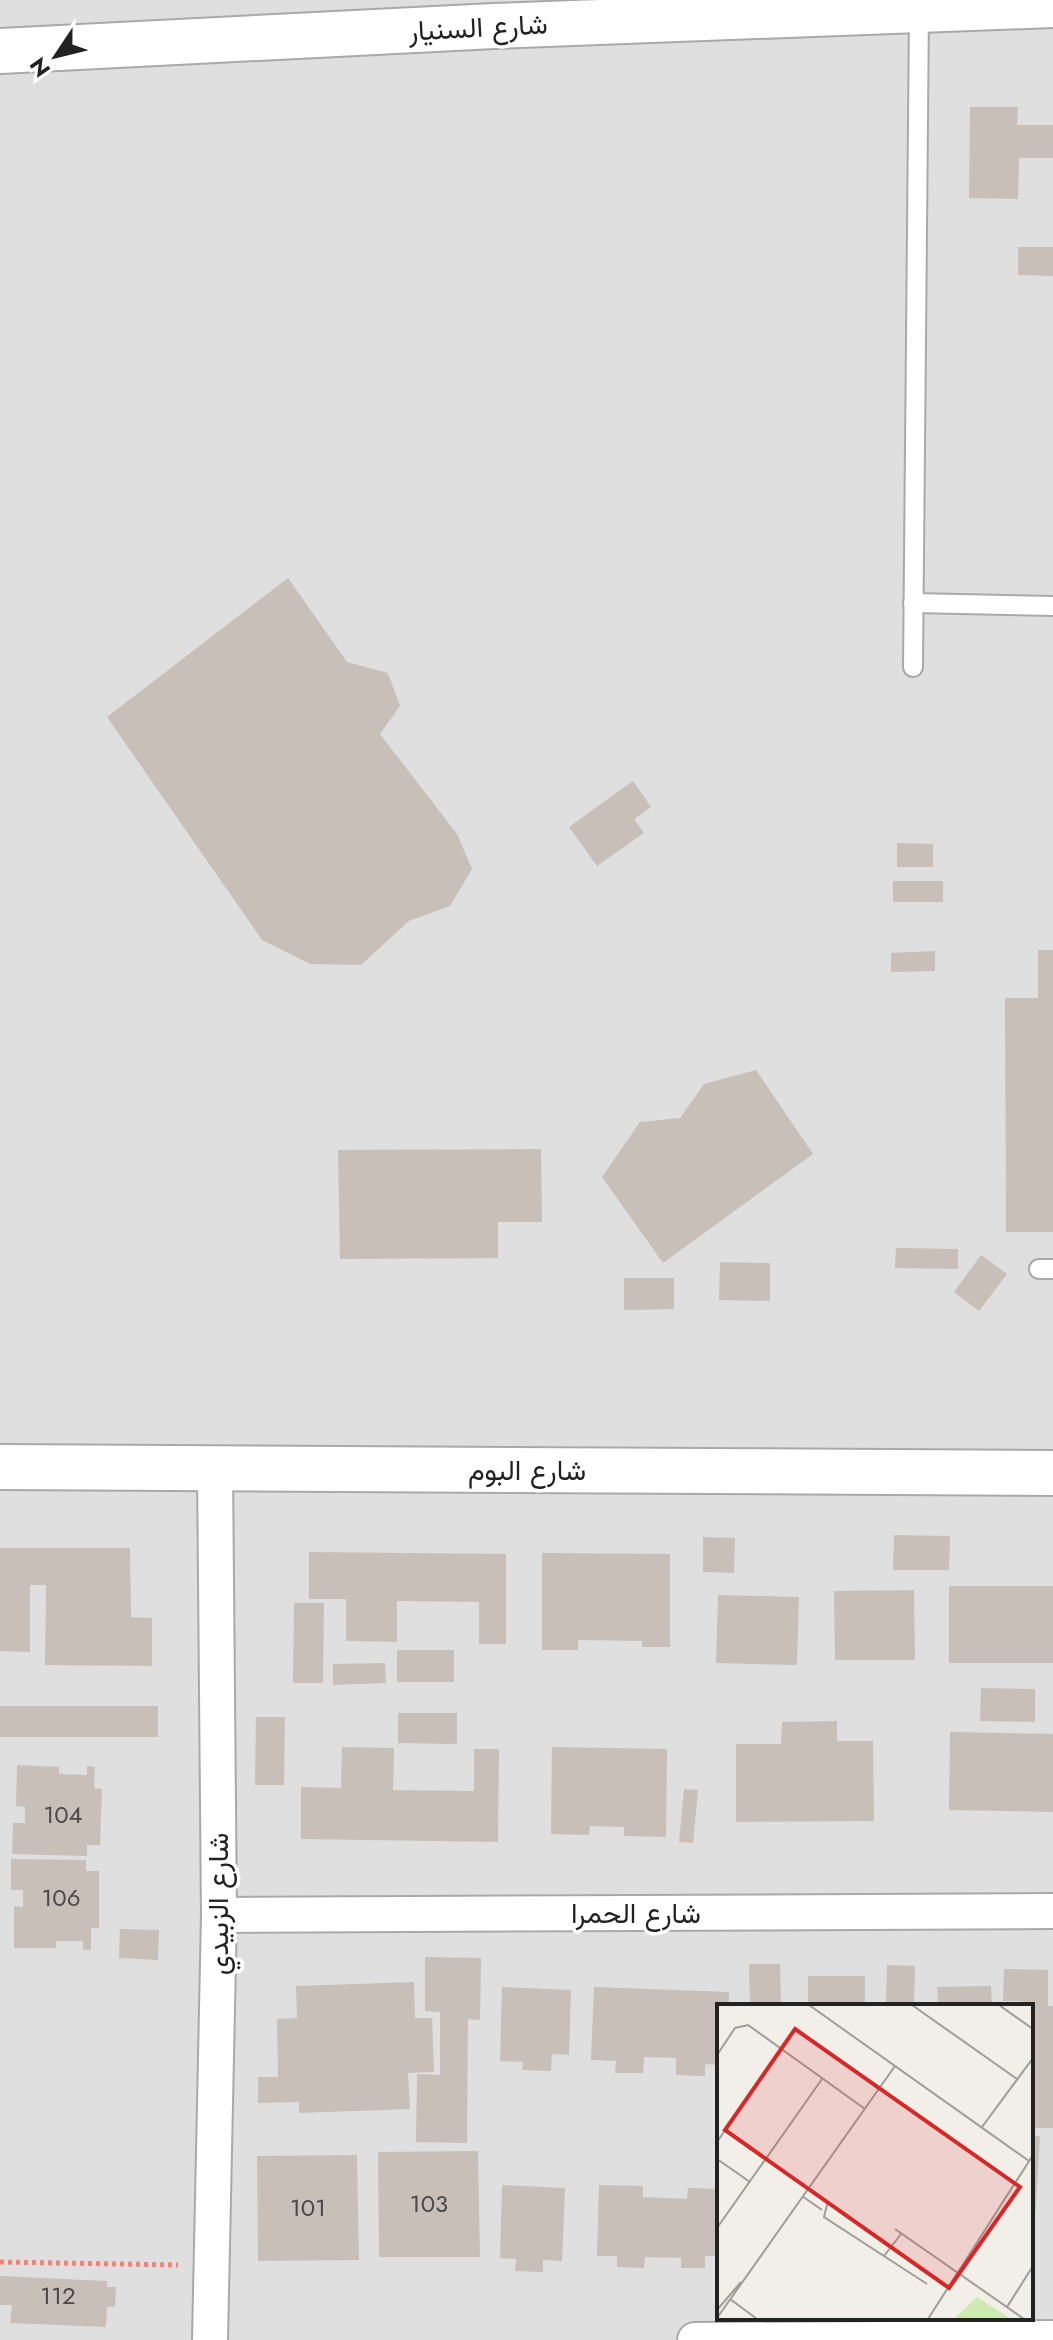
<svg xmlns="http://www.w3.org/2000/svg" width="1053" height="2340" font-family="Jost,Vazirmatn,sans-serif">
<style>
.residential{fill:#e0dfdf;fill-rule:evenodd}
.building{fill:#c7bfb8}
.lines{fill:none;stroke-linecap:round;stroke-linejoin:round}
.service-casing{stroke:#a9a9a9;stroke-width:22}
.minor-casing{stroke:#a9a9a9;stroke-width:38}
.tertiary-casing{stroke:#a9a9a9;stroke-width:48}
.path{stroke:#fa8072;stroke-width:5;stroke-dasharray:4 4;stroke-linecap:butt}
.service{stroke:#fff;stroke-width:18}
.minor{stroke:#fff;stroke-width:34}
.tertiary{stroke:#fff;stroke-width:44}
.labels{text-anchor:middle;stroke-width:7;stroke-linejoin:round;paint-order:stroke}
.number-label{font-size:24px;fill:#4b4948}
.street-label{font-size:28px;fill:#222;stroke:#fff}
.inset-road{fill:none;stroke:#9f9d99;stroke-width:2}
.view{fill:#d62828;fill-opacity:0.15;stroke:#d62828;stroke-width:4}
.inset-edge{fill:none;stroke:#222;stroke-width:4}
</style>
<rect width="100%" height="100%" fill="#f2efe9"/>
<path class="residential" d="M0,0h1053v2340h-1053zM719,2006h312v312h-312z"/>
<g class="building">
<path d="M970,107h48l-1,18h36v33h-34l-1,41 -49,-1z"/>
<path d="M1018,247h35v29l-35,-1z"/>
<path d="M288,578l59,84 41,11 12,33 -20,28 77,100 15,35 -22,37 -41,15 -48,44 -51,-1 -48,-24 -155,-223z"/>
<path d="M633,781l18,26 -17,12 10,14 -47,33 -28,-39z"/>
<path d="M897,843l36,1v23h-36z"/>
<rect x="893" y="881" width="50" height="21"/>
<path d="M1038,950h15v282h-47l-1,-234h33z"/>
<path d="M935,951v20l-44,1v-19z"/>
<path d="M756,1070l57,84 -150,109 -61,-86 38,-55 40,-4 24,-34z"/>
<path d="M541,1149l1,73h-44v36l-158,1 -2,-109z"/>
<path d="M896,1248l62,1v20l-63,-1z"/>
<path d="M981,1255l26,19 -28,37 -25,-19z"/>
<path d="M720,1262l50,1v38l-51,-1z"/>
<path d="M624,1278h50v31l-50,1z"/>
<path d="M894,1535l56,1 -1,34h-56z"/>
<path d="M703,1537l32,1 -1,35 -31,-1z"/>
<path d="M0,1548h130l1,69 21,1v48l-107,-1 1,-80h-16v67l-30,-1z"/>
<path d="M309,1552l197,2v90h-27v-42l-82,-1v41l-51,-1v-42h-37z"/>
<path d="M542,1553l128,1v93h-28v-6l-64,-1v10h-36z"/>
<rect x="949" y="1586" width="104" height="77"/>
<path d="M914,1590l1,70h-80l-1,-69z"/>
<path d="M718,1595l81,2 -2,68 -81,-2z"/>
<path d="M294,1603h30l-1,80h-30z"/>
<rect x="397" y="1650" width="57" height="32"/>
<path d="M385,1663l1,20 -53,2v-21z"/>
<path d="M981,1688l54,1v33l-55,-1z"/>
<rect x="0" y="1706" width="158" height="31"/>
<path d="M398,1713h59v31l-59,-1z"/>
<path d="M256,1717h29l-1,68h-29z"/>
<path d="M837,1721v20h36l1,80 -138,1v-78h45l1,-22z"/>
<path d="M950,1732l103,2v78l-104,-2z"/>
<path d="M342,1747l52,1 -1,42 81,1v-42h25l-1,93 -197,-3v-52l40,1z"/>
<path d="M552,1747l115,2 -1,88 -42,-1v-9l-34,-1 -1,9 -38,-1z"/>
<path d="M17,1765l42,2v7l28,1v-9l8,1 -1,21 8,1 -2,56h-13v11l-75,-2 1,-31h12v-16l-9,-1z"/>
<path d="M684,1789l14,1 -5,53 -14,-1z"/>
<path d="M11,1859l75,1v11h13v57h-8v22h-8v-9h-27v7h-42v-42l9,1v-17h-12z"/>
<path d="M120,1929l39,1 -1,30 -39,-2z"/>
<path d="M425,1957l56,1 -1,62 -12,-1 -1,124 -51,-1 1,-68 23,1v-63l-15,-1z"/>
<path d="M749,1964h31l1,42h-31z"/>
<path d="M887,1965l28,1 -1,40h-28z"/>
<path d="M1004,1969l44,1v36h5v122h-22v-122h-10l1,-5h-19z"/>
<rect x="808" y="1976" width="57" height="30"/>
<path d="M414,1982l1,36h17l2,54 -26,1 2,36 -111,4v-11l-41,1v-26h20l-1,-58 20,-1 -1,-32z"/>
<path d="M991,1986l1,20h-54l-1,-19z"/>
<path d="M502,1987l69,3 -2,65 -17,-1 -1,17 -29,-1 1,-8 -23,-1z"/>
<path d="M594,1987l135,5v14h-10v59l-14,-1v12l-29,-1v-17l-32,-1 -1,16h-28l1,-12 -25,-1z"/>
<path d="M1031,2136h9l-7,117h-2z"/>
<path d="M478,2151l2,106h-101l-1,-105z"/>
<path d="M357,2155l2,105 -101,1 -1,-105z"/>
<path d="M502,2185l63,3 -3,73 -19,-1v12l-28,-1 1,-12 -16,-1z"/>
<path d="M599,2185l44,1v11l44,2 1,-11 31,1v67h-14v12h-24v-10l-36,-1 -1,11 -27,-1v-11h-20z"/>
<path d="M0,2276l107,5v6h9l-1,20h-8l-1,20 -96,-4 2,-18h-12z"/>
</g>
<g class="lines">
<g class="service-casing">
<g id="service">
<path d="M913,603l140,3"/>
<path d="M913,667l6,-656"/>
<path d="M1039,1269h14"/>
</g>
</g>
<g class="minor-casing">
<g id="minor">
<path d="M219,1915l834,-4"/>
<path d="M210,2340l9,-425 -4,-447"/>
<path d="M695,2340l358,-2"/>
</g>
</g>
<g class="tertiary-casing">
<g id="tertiary">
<path d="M0,51l494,-25 559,-21"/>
<path d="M0,1467l1053,6"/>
</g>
</g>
<path class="path" d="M0,2262l178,3"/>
<use href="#service" class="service"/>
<use href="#minor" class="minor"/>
<use href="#tertiary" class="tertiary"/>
</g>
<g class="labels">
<g class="number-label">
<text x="63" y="1823">104</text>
<text x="61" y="1906">106</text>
<text x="429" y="2212">103</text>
<text x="308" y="2216">101</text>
<text x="58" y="2304">112</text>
</g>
<g class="street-label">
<text transform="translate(478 27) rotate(-3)" y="10">شارع السنيار</text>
<text x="527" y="1480">شارع البوم</text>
<text transform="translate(218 1904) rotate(-90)" y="10">شارع الزبيدي</text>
<text x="636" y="1923">شارع الحمرا</text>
</g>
</g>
<g transform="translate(717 2004)">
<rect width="316" height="316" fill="#f2efe9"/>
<path d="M260,293l34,22h-57z" fill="#cdebb0"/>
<path class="inset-road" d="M92,1l220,156M195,1l105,74M282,1l34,24M0,51l18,-27 13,-3 117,84M265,123l51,-69M0,138l64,-93M0,155l33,23M85,192l20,14M111,197l-4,16 103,67M0,224l105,-149M178,225l129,90M167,252l17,-22M13,295l27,20M290,303l26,-41M0,306l24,-28M0,314l178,-252M211,315l105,-164"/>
<path class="view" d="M78,25l225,158 -71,101 -224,-158z"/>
<rect width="316" height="316" class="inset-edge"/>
</g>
<g transform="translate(56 56) rotate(235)" stroke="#ffffff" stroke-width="6" paint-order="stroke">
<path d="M0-6L14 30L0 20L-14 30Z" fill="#222222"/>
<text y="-12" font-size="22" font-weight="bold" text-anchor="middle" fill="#222222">N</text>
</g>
</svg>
